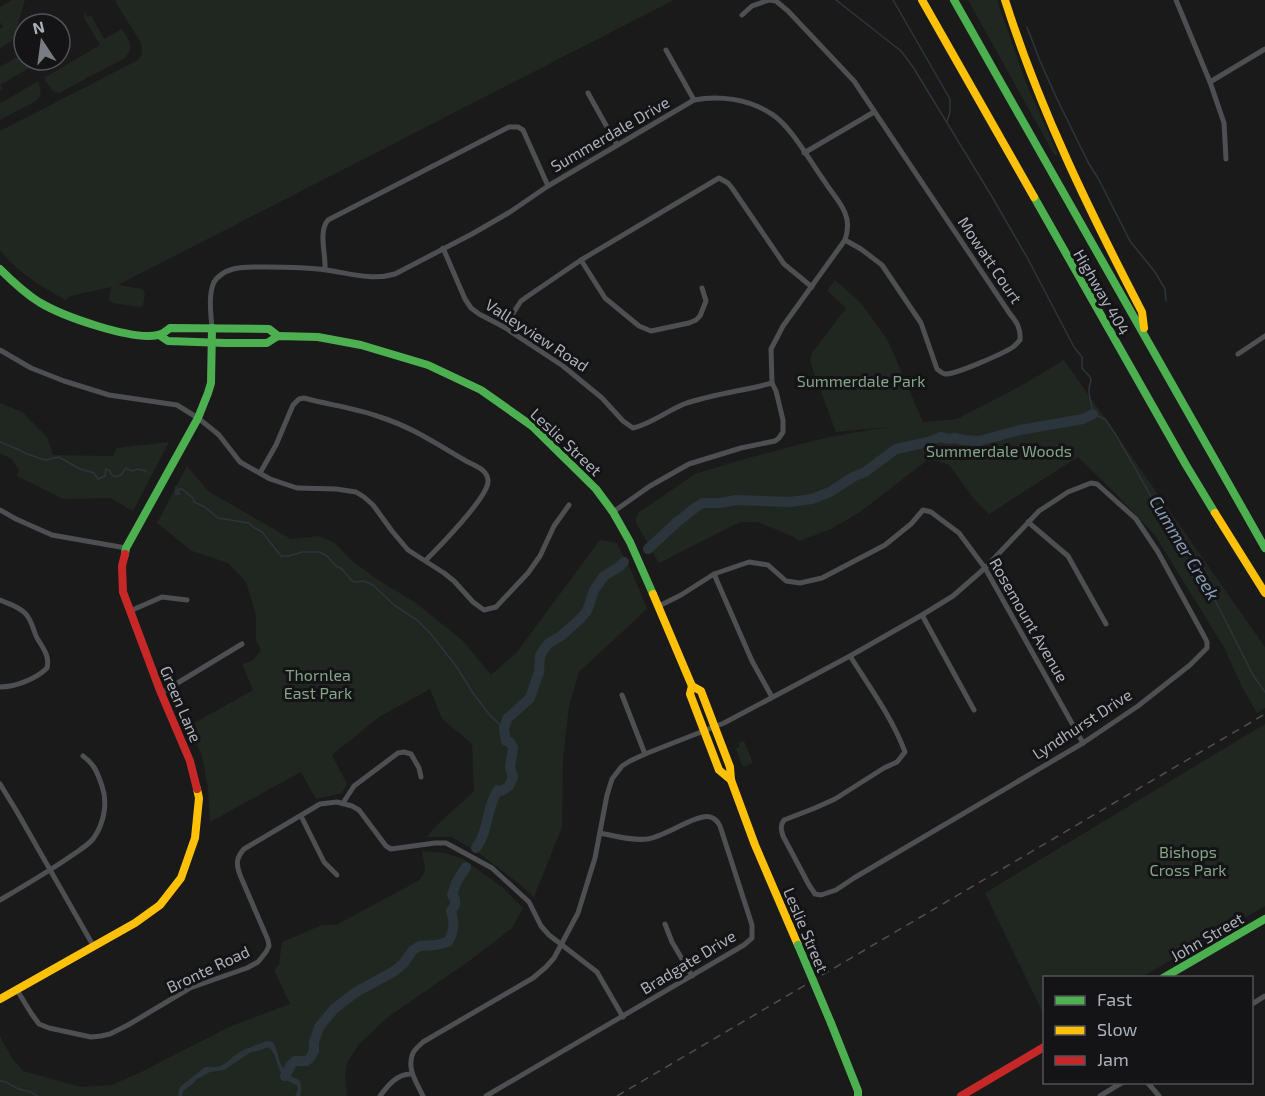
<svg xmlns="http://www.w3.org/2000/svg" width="1265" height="1096" font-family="'Exo 2',sans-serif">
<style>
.green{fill:#202721}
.water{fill:#2d353c}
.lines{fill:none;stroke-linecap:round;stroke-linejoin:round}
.stream{stroke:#2d353c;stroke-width:1.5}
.river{stroke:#2d353c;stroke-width:10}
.street{stroke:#4e4f53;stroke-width:5}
.fast{stroke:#4caf50;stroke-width:8}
.slow{stroke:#ffc107;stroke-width:8}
.jam{stroke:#c62828;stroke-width:8}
.rail{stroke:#4e4f51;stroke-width:1.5;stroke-dasharray:8 6;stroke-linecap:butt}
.fast-bridge{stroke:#4caf50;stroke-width:8}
.labels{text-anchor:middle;stroke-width:6;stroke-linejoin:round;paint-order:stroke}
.street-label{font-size:16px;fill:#acb0ba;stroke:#141416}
.park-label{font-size:16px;fill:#84a487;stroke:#141416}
.water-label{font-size:18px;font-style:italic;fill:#859cb4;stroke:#141416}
</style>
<rect width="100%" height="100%" fill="#1a1a1a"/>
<g class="green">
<path d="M12,0h13l-12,40 -13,8v-19l3,-2 -3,-5v-15z"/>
<path d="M117,0h557l-556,285 24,4 3,4 -2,12 -3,2 -28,-4 -3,-4 2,-12 -41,9 -4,4c-25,-13 -49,-28 -66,-50v-119l138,-71 4,-7 -1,-10 -26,-42z"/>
<path d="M968,0h29l29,83 32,71 -3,2z"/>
<path d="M85,12l2,5 4,-2 13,24 18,-10c7,12 13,17 3,29l-66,35 -6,-2 -9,-13 56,-33 -16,-27z"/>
<path d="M23,54l1,6h2l5,7 -31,18 3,4 -3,1v-23z"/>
<path d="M38,81l3,10 -3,8 -4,3 -34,18v-18l1,1z"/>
<path d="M835,280l26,23 27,38 35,81 34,-3 69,-36 38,-23 201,287v61l-8,5 -15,-26 -18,-40 -70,-113 -43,-45 -33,-32 -89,57 -15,-15 -25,-34 -19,-7 -70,54 -29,17 -32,12 -7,-5 -34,-14h-18l-81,41 -23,-40v-5l2,-5 57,-39 46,-14 56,-15 37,-9 54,-9 -52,5 -23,-62 -3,-10 2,-7 34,-45 -19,-17z"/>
<path d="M0,403l22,9 25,25 6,18 60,1 4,-8 52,-6 -36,69 -23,-13 -47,1 -46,-23 2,-6 -7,-11 -12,-6z"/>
<path d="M187,466l21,25 83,48 28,-3 16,7 15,16 25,19 41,25 47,38 28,34 26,-23 83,-112 17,3 17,34 13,32 -68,63 -10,34 -6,53 -1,68 -28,70 -17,-15 -44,-33 -22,-12h-24c13,-18 32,-30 47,-46l-2,-47 -30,-25 -12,-30 -51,28 -47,38 15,29 -5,9 -26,6 -15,-27 -91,50 -2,-34 -6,-32 -13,-30 64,-36 -11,-26 10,-3 9,-10 -5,-11v-25l-10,-33 -18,-19 -36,-12 -35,-28z"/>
<path d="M1265,724v182l-123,71 -98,1v37l-59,-122z"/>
<path d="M744,741l9,22 -9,4 -3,-4 -5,-15 4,-1 -2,-4z"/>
<path d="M422,851l23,2 18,6 39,28 21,21 -11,20 -43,33 -81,56 -29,27 -12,19 -2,14 2,19h-347v-60l12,22 11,13 58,16 31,-2 27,-12 90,-46 61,-23 -16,-34 5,-5 3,-23 40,-17h14l84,-45 5,-10z"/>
</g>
<path class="water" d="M267,1041l6,1c5,8 5,20 11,28 9,13 21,3 16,26h-5l3,-6 -1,-5c-24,-7 -16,-30 -29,-38l-10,4 -7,1 -27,18 -14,2 -13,7 -3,4 -11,8 -1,5h-4l2,-9 25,-20c21,2 19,-5 35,-15 8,-5 18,-7 27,-11z"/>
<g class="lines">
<g class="stream">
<path d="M836,0l65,51 12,16 78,128 37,64 46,88 8,10v11l8,9 1,4c-5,12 1,21 2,33l12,5 11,16 52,91 41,62 44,87 12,17"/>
<path d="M893,0l57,99v13l-3,9"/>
<path d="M1027,27l13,34 17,38 32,65 9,14 32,63 25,31 10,17 1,12"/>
<path d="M0,442l17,7 10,5 18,6 14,-3 21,12 14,4 4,6 7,-3 1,-7 3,1 3,5 3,2 6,-2 5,-7 6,3 6,-2 8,2"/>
<path d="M176,487v7h3l-1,-4 2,-1h2l11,9 1,4 11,5 13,11 31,5 4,4 9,5 19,24h7l15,-4h17l8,5 8,9 6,3 9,11 4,2 9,-1 9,4 21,20 23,15 14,14 25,32 17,27 16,21 15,15"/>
<path d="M0,1081c8,0 11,5 19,8 9,3 9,0 18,7"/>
</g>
<g class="river">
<path d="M648,549l28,-26 20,-16 7,-4h17l16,-3 53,2 23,-3 18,-7 23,-15 12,-5 31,-23 32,-7 12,-5 9,2 6,-1 9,2 15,1 41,-11 63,-11 10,-5"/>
<path d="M476,848c13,-17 10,-41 22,-58l4,1 7,-5 4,-9 -3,-10 3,-19 -3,-6 -4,-1 -2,-12 3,-10 23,-21 9,-26 1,-16 4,-7 5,-6 12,-7 19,-17 7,-8 7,-21 10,-14 15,-9 5,-5"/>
<path d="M285,1076l6,-11 4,-4h11l4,-3 4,-7v-9l5,-15 15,-18 22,-17 37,-20 10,-8 10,-14 7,-4 16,-1 12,-3c6,-11 7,-19 3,-31l4,-6v-6l-3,-4 4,-12 10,-16"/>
</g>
<g class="street">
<path d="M770,0l6,1 12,10 66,70 156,233c7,8 11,15 10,26 -3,3 -3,4 -7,7 -9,6 -58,28 -68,27 -4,-1 -5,-3 -8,-5l-16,-46 -39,-58 -21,-16 -16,-9"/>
<path d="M1176,0l34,82 14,41 2,36"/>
<path d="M742,15l10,-9 17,-6"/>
<path d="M666,50l28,50"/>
<path d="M1210,82l55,-33"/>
<path d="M588,93l29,52"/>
<path d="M804,153l70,-41"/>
<path d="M443,248l22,51 6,9 8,6 25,13 59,39 39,32 21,23 10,7c18,-4 34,-17 51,-24 29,-10 59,-13 88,-21"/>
<path d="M581,260l24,38 34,28 12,5 38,-8 7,-3 4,-4 6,-15 -4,-13"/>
<path d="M325,269c1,-15 -7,-37 3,-49l181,-93h9l5,3 25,56"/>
<path d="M504,327l17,-26 7,-5 53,-36 138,-82 9,5 4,5 52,76 28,23"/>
<path d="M212,328c-1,-13 -4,-33 2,-46 4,-6 12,-11 19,-13 10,-3 22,-2 32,-2 20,0 41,0 61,3 23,3 45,11 69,4l77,-40 38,-22 38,-26 146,-86c25,-5 54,-1 76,13 21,12 40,49 55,69 6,10 16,20 20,31 4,9 3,18 0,27l-62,86 -12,23 1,34 4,8 7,29v12l-4,6 -4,3 -34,7 -52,16 -39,22 -37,26"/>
<path d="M0,350l31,18 33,13 45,14 68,10 21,13 15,12 6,5 21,27 30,17 27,9 39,1 20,3 8,5 9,8 19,26 16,19 36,23 10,8 19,21 11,8 12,-3 32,-34 12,-17 14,-30 15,-21"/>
<path d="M1238,354l27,-18"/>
<path d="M260,473l16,-28 17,-40 6,-6 5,-1c25,7 52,10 76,19 32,10 58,28 86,44 8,4 23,9 22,21 -1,16 -49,65 -62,78"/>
<path d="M0,510l16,9 36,16 74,13"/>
<path d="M1028,522l40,34 38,68"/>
<path d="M714,574l38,87 20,36"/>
<path d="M0,600c9,4 18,6 25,13 7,7 8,17 12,25 6,10 13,18 10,30 -11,11 -32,19 -47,19"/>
<path d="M659,606l22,-11 33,-21 35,-12 19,3 18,16 14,2 22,-5 63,-33 26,-21 12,-14 8,2 28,21 26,35 98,175"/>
<path d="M130,611l32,-14 25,3"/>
<path d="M922,615l52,95"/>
<path d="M161,693l81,-49"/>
<path d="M622,695l23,59"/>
<path d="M0,784l16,26 78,137"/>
<path d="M343,803l11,-17 44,-33 6,-1 7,2 8,14 2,9"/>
<path d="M301,816l23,46 13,13"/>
<path d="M0,900c24,-14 48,-28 71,-44 7,-5 16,-10 22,-17 11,-15 15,-36 9,-53 -5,-14 -7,-21 -19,-30"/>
<path d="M665,924l7,18 20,34"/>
<path d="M17,990l14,23 8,11 10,4 42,9 10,-1 9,-2 18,-9 62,-37 57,-20 11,-6 8,-10 3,-6 -1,-6 -28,-65c-4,-11 -4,-17 4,-26l76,-45 17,-2 15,4 7,4 27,36 5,3 44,-6h11l46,25 37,34 12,24 8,9 48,37 26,45"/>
<path d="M1252,1004l13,-8"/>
<path d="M1147,1082l12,14"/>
<path d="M380,1096c8,-11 18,-23 32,-22"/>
<path d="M423,1096c-6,-13 -17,-28 -10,-43 2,-4 7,-8 10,-11l110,-64 13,-11 8,-9 24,-45 17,-55 12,-63 5,-16 10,-13 8,-5 15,-7 79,-31 126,-67 72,-41 31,-19 32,-28 54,-57 29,-19 23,-9 6,1 39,35 22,33 46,84 3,6v6l-17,17 -52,41 -55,37 -229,135 -18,12 -15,5 -6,-1 -6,-9 -26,-49c-2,-7 -3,-10 1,-16l31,-12 20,-9 49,-31 13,-6 8,-10c-12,-33 -36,-66 -55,-96"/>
<path d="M486,1096l258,-151 8,-7v-13l-32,-99c-2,-4 -5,-8 -10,-9 -12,-4 -46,20 -62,22 -16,2 -32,-3 -48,-6"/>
<path d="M1100,1096l23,-14"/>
</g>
<g class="fast">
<path d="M954,0l311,548"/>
<path d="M1034,197l152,268 29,48"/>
<path d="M0,269c12,12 25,24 39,33 23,14 93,39 119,33 5,-1 8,-4 12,-7l99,1 9,7"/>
<path d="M159,335l9,6 57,2h42l11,-7 40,1 43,8 67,20 53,25 51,36 64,63 17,23 17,30 23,52"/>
<path d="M125,554l1,-6 72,-130 10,-25 3,-10 1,-55"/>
<path d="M1163,978l102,-59"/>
<path d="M831,1023l27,68v5"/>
</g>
<g class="slow">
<path d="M922,0l112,197"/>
<path d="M1005,0c35,110 84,210 137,312l2,16"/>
<path d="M1215,513l50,80"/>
<path d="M653,594l39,92 -2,8 29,76 12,10"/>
<path d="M692,686l9,5 29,76 1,13 24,65 43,100"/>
<path d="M0,999l135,-76 25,-18 21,-27 14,-40 4,-40 -2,-9"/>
</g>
<g class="jam">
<path d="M125,554l-3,12 1,26 38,101 29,68 7,28"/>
<path d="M961,1096l83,-49"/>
</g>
<path class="rail" d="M617,1096l648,-382"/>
<path class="fast-bridge" d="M798,945l33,78"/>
</g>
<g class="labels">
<g class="street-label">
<text transform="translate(610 134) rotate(-30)" y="6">Summerdale Drive</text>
<text transform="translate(990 260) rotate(56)" y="6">Mowatt Court</text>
<text transform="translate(1102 292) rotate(60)" y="6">Highway 404</text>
<text transform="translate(537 335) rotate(33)" y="6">Valleyview Road</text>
<text transform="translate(566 442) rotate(43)" y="6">Leslie Street</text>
<text transform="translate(1029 620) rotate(60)" y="6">Rosemount Avenue</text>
<text transform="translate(181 704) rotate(67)" y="6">Green Lane</text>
<text transform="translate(1082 724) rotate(-33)" y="6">Lyndhurst Drive</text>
<text transform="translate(806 930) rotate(67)" y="6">Leslie Street</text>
<text transform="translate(1207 937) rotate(-30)" y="6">John Street</text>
<text transform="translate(688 962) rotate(-31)" y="6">Bradgate Drive</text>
<text transform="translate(208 969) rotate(-25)" y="6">Bronte Road</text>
</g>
<g class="park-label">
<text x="861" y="387">Summerdale Park</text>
<text x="999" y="457">Summerdale Woods</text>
<text x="318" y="681">Thornlea<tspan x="318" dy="18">East Park</tspan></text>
<text x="1188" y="858">Bishops<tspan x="1188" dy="18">Cross Park</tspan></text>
</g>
<g class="water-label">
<text transform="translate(1184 548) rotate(59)" y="6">Cummer Creek</text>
</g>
</g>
<rect x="1043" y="976" width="210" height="108" fill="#141416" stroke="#515258" stroke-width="1.5"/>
<rect x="1055" y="996" width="30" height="9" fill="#4caf50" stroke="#515258" stroke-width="1.5"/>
<text x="1097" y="1006" font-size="18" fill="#acb0ba">Fast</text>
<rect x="1055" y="1026" width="30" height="9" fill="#ffc107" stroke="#515258" stroke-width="1.5"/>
<text x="1097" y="1036" font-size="18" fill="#acb0ba">Slow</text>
<rect x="1055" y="1056" width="30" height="9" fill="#c62828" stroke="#515258" stroke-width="1.5"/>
<text x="1097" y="1066" font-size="18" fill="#acb0ba">Jam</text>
<g transform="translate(42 42) rotate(347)"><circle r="28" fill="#141416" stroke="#515258" stroke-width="1.5"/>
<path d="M0-4.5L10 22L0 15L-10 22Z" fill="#797c82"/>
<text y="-9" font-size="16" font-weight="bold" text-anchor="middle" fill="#acb0ba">N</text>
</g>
</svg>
